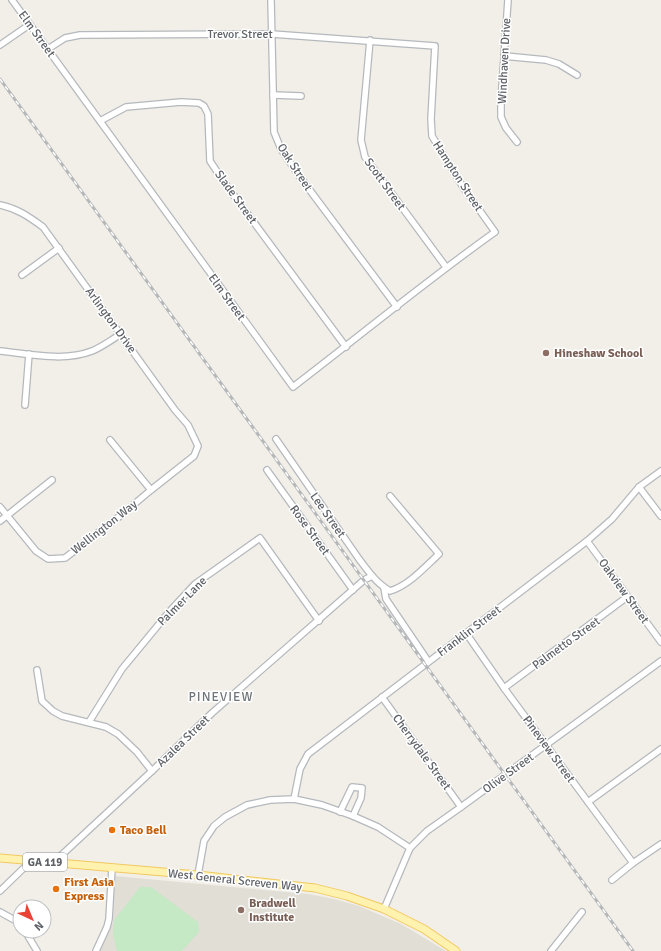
<svg xmlns="http://www.w3.org/2000/svg" width="661" height="951" font-family="Signika,sans-serif">
<style>
.education{fill:#e1ded6}
.green{fill:#c5e8c5}
.lines{fill:none;stroke-linecap:round;stroke-linejoin:round}
.minor-casing{stroke:#b5b8bc;stroke-width:8}
.major-casing{stroke:#f2c960;stroke-width:9}
.minor{stroke:#fff;stroke-width:5.5}
.major{stroke:#fff2af;stroke-width:7}
.rail-casing{stroke:#b6b7b8;stroke-width:3}
.rail{stroke:#fff;stroke-width:1.5;stroke-dasharray:4.5;stroke-linecap:butt}
.education-dot{fill:#8d6e63;stroke:#fff;stroke-width:1.5}
.food-dot{fill:#e8710a;stroke:#fff;stroke-width:1.5}
.labels{text-anchor:middle;stroke-width:3;stroke-linejoin:round;paint-order:stroke}
.shield{fill:#fff;stroke:#8f9295;stroke-width:1}
.shield-label{font-size:11px;font-weight:bold;fill:#5f6368}
.street-label{font-size:12px;fill:#5f6368;stroke:#fff}
.education-label{font-size:12px;font-weight:bold;fill:#785e54;stroke:#fff;text-anchor:start}
.food-label{font-size:12px;font-weight:bold;fill:#c56008;stroke:#fff;text-anchor:start}
.neighbourhood-label{font-size:13px;letter-spacing:1px;fill:#70757a;stroke:#fff}
</style>
<rect width="100%" height="100%" fill="#f1efe8"/>
<path class="education" d="M115,876l193,18 26,5 25,7 42,18 45,27h-346l13,-29z"/>
<path class="green" d="M140,887h11l47,35 1,10 -17,19h-65l-4,-16 1,-15z"/>
<g class="lines">
<g class="minor-casing">
<g id="minor">
<path d="M12,0l281,387c68,-52 133,-106 202,-155l-32,-45 -31,-51 -1,-17 4,-73 -163,-12 -192,1 -15,3 -17,11"/>
<path d="M271,0l3,132 7,17 19,28 97,130"/>
<path d="M508,0l-7,101v16l5,11 11,14"/>
<path d="M370,40l-9,100 4,17 81,110"/>
<path d="M0,45l29,-20"/>
<path d="M504,56l42,4 13,4 18,11"/>
<path d="M273,95l28,1"/>
<path d="M100,121l26,-14 55,-5 18,1 5,3 4,8 2,47 14,21 122,165"/>
<path d="M0,205c18,4 28,11 43,22l132,183 13,15 10,21 -4,10 -43,34 -31,26 -55,42 -17,1 -12,-8 -36,-44"/>
<path d="M22,275l37,-27"/>
<path d="M0,351c29,3 64,11 92,0 10,-4 19,-11 29,-17"/>
<path d="M25,405l4,-51"/>
<path d="M276,439l83,120c9,12 18,25 31,32 19,-6 34,-23 49,-37l-49,-58"/>
<path d="M110,440l41,50"/>
<path d="M267,470l86,120"/>
<path d="M639,487l22,29"/>
<path d="M0,521l52,-41"/>
<path d="M587,541l74,101"/>
<path d="M384,588l2,11 42,62"/>
<path d="M466,633l38,55 129,175"/>
<path d="M37,670l5,31 11,10 9,5 44,11 12,7 19,18 15,19"/>
<path d="M504,688l123,-91"/>
<path d="M382,697l79,110"/>
<path d="M89,722l33,-53 47,-57 26,-28 65,-46 59,83"/>
<path d="M294,799l6,-30 8,-15 279,-213 25,-22 27,-32 22,-16"/>
<path d="M588,802l73,-53"/>
<path d="M340,812l12,-25 10,1 -1,10 -8,18"/>
<path d="M53,863l99,-92 60,-58 152,-133 8,-4"/>
<path d="M198,875l6,-34 10,-15 11,-9 22,-12 23,-5 24,-1 28,6 31,11 25,11 32,21"/>
<path d="M612,880l21,-17 28,-19"/>
<path d="M0,891l31,-30"/>
<path d="M384,909l26,-61 17,-17 34,-24 200,-146"/>
<path d="M0,912l20,11"/>
<path d="M25,931l12,20"/>
<path d="M96,951l11,-24 2,-8 3,-51"/>
<path d="M551,951l31,-39"/>
</g>
</g>
<g class="major-casing">
<path id="major" d="M0,858l198,17 117,13 32,8 37,13 40,20 32,22"/>
</g>
<use href="#minor" class="minor"/>
<use href="#major" class="major"/>
<g class="rail-casing">
<path id="rail" d="M0,79l633,872"/>
</g>
<use href="#rail" class="rail"/>
</g>
<g class="education-dot">
<circle cx="546" cy="353" r="4"/>
<circle cx="241" cy="910" r="4"/>
</g>
<g class="food-dot">
<circle cx="112" cy="830" r="4"/>
<circle cx="56" cy="889" r="4"/>
</g>
<g class="labels">
<rect class="shield" x="23" y="853" width="44" height="18" rx="3"/>
<g class="shield-label">
<text x="45" y="866">GA 119</text>
</g>
<g class="street-label">
<text transform="translate(37 34) rotate(54)" y="4">Elm Street</text>
<text x="240" y="38">Trevor Street</text>
<text transform="translate(504 61) rotate(-87)" y="4">Windhaven Drive</text>
<text transform="translate(295 167) rotate(57)" y="4">Oak Street</text>
<text transform="translate(458 176) rotate(57)" y="4">Hampton Street</text>
<text transform="translate(385 184) rotate(54)" y="4">Scott Street</text>
<text transform="translate(236 197) rotate(54)" y="4">Slade Street</text>
<text transform="translate(227 297) rotate(54)" y="4">Elm Street</text>
<text transform="translate(111 320) rotate(54)" y="4">Arlington Drive</text>
<text transform="translate(328 515) rotate(55)" y="4">Lee Street</text>
<text transform="translate(104 527) rotate(-38)" y="4">Wellington Way</text>
<text transform="translate(310 530) rotate(54)" y="4">Rose Street</text>
<text transform="translate(624 591) rotate(54)" y="4">Oakview Street</text>
<text transform="translate(182 601) rotate(-45)" y="4">Palmer Lane</text>
<text transform="translate(469 631) rotate(-37)" y="4">Franklin Street</text>
<text transform="translate(566 643) rotate(-36)" y="4">Palmetto Street</text>
<text transform="translate(183 741) rotate(-44)" y="4">Azalea Street</text>
<text transform="translate(549 749) rotate(54)" y="4">Pineview Street</text>
<text transform="translate(422 752) rotate(54)" y="4">Cherrydale Street</text>
<text transform="translate(508 773) rotate(-36)" y="4">Olive Street</text>
<text transform="translate(235 880) rotate(6)" y="4">West General Screven Way</text>
</g>
<g class="education-label">
<text x="554" y="357">Hineshaw School</text>
<text x="249" y="907">Bradwell<tspan x="249" dy="14">Institute</tspan></text>
</g>
<g class="food-label">
<text x="120" y="834">Taco Bell</text>
<text x="64" y="886">First Asia<tspan x="64" dy="14">Express</tspan></text>
</g>
<g class="neighbourhood-label">
<text x="221" y="701">PINEVIEW</text>
</g>
</g>
<g transform="translate(32 919) rotate(136)"><circle r="19" fill="#ffffff" stroke="#bfc1c3"/>
<path d="M0-3L7 15L0 10L-7 15Z" fill="#ea4335"/>
<text y="-6" font-size="11" font-weight="bold" text-anchor="middle" fill="#5f6368">N</text>
</g>
</svg>
